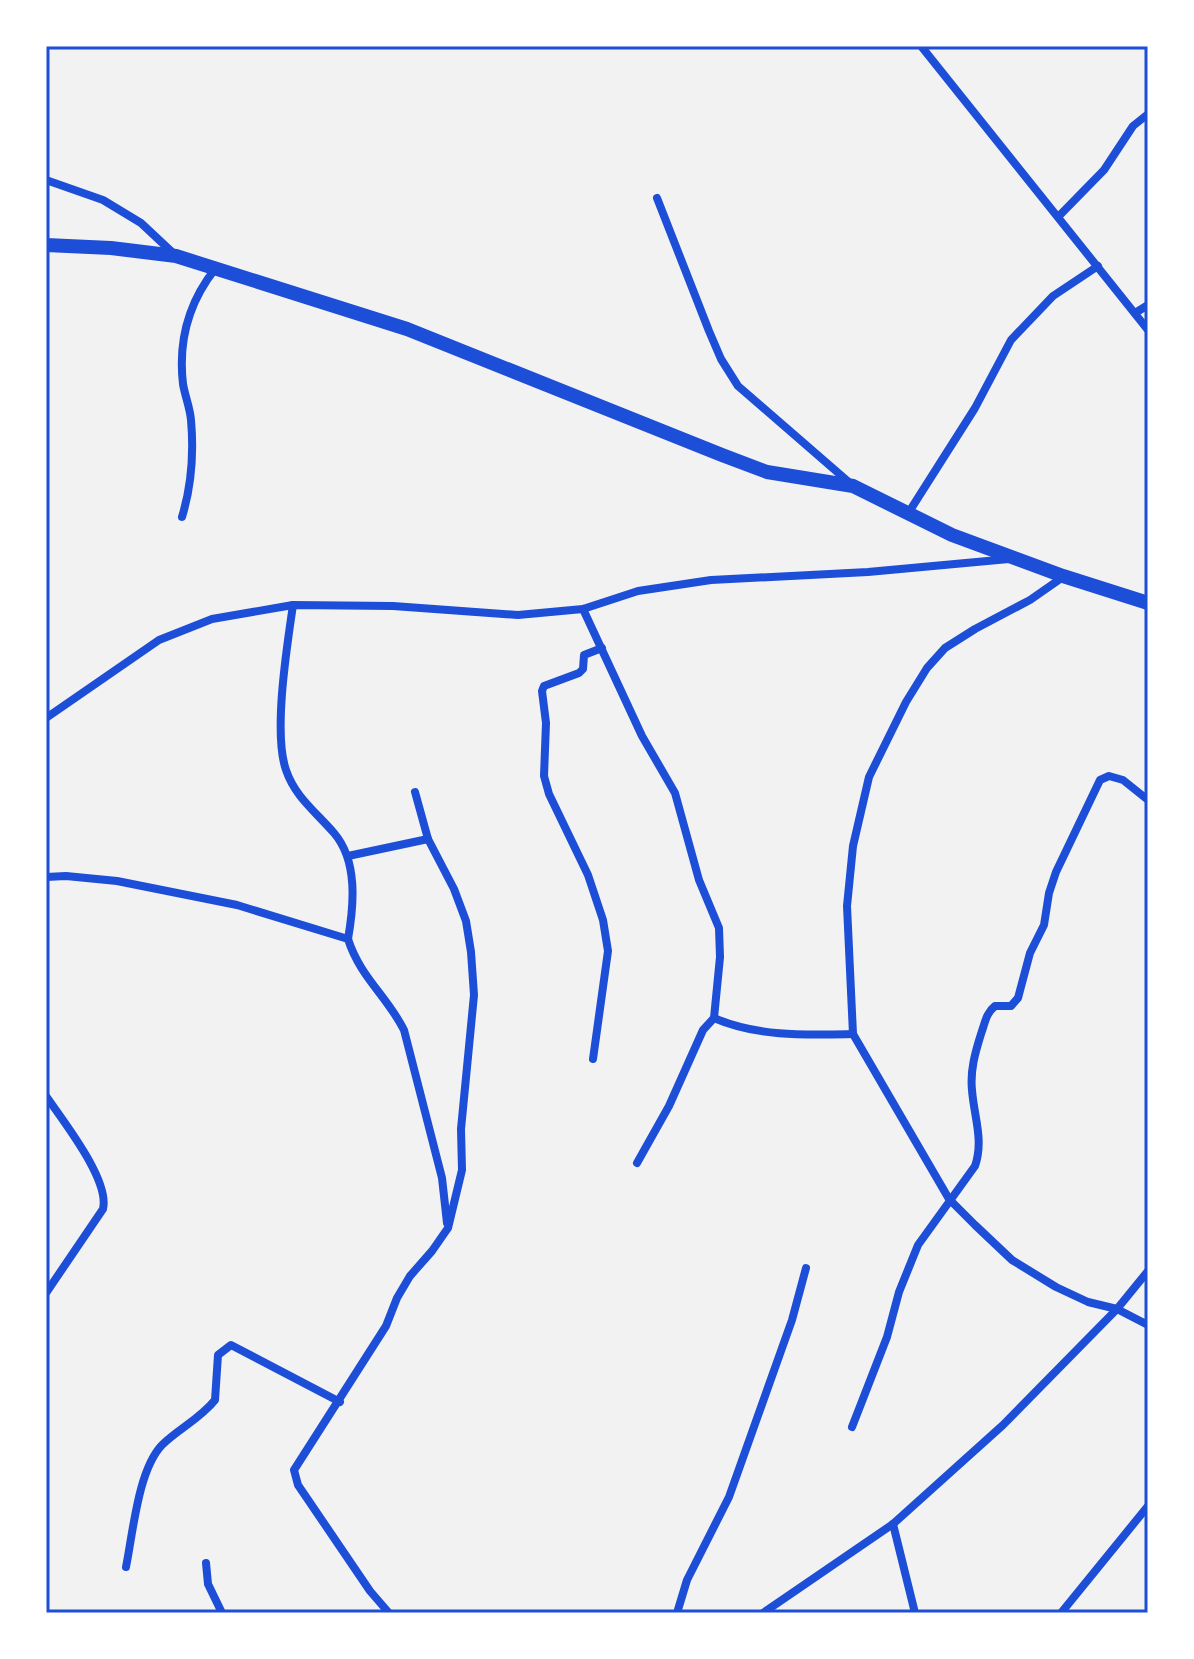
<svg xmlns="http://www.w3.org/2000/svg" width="1194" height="1659" font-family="Arial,sans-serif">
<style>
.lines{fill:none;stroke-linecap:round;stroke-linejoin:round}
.minor{stroke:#1d4ed8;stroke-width:8}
.tertiary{stroke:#1d4ed8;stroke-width:14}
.neatline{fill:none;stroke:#1d4ed8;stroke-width:3}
</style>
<rect width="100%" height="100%" fill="#f2f2f2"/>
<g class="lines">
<g class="minor">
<path d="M921,46l227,284"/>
<path d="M46,180l57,20 38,23 32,30"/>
<path d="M657,198l52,133 12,28 17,27 113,98"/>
<path d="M1059,216l45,-46 29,-44 15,-12"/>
<path d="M1135,313l13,-8"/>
<path d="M909,512l66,-104 36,-68 42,-44 45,-30"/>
<path d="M182,517c10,-33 12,-63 9,-97 -1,-12 -6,-24 -8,-36 -5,-43 6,-82 32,-115"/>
<path d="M1063,577l-33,23 -55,29 -30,19 -18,20 -21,34 -37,75 -16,69 -6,60 6,128 96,165 26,26 37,35 44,27 32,15 29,7 31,16"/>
<path d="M293,605c-6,41 -20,128 -7,165 9,27 30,42 48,63 24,28 20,72 14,106"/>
<path d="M583,609l59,127 33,57 24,87 20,48 1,29 -6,61 -11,12 -34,76 -32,57"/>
<path d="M46,718l113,-78 53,-21 81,-14 100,1 125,9 65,-6 55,-18 73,-11 157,-8 141,-13"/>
<path d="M348,856l80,-17"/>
<path d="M46,877l20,-1 51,5 120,24 111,34c12,38 39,57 56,91l38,148 5,45"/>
<path d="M714,1018c44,19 92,17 139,16"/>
<path d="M593,1059l15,-108 -5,-31 -15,-45 -39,-81 -5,-18 2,-53 -4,-32 2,-5 35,-13 4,-4 1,-14 18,-7"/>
<path d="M46,1096c17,25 64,84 57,113l-57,84"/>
<path d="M852,1427l35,-90 12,-45 19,-47 57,-79c9,-26 -1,-49 -3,-76 -2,-19 3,-37 9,-56 4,-11 5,-21 14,-28h16l7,-8 12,-45 14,-28 5,-32 7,-21 44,-92 9,-4 14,4 25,20"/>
<path d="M893,1524l22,89"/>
<path d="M206,1563l2,21 14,29"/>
<path d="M126,1567c7,-34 12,-97 36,-122 16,-16 38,-26 53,-45l3,-45 13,-10 109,57"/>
<path d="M389,1613l-19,-22 -72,-106 -4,-15 92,-144 11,-28 13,-22 22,-25 16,-23 14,-58 -1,-41 13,-134 -3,-43 -5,-31 -12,-32 -26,-50 -13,-47"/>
<path d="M677,1613l10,-33 42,-83 63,-177 14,-52"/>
<path d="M763,1613l130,-89 110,-99 114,-116 31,-38"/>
<path d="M1061,1613l87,-107"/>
</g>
<path class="tertiary" d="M46,245l65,3 65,8 231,73 315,126 45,17 86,14 99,49 111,41 85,27"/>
</g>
<rect width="1194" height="1659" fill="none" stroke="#ffffff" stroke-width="96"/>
<rect x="48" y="48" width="1098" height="1563" class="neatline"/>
</svg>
